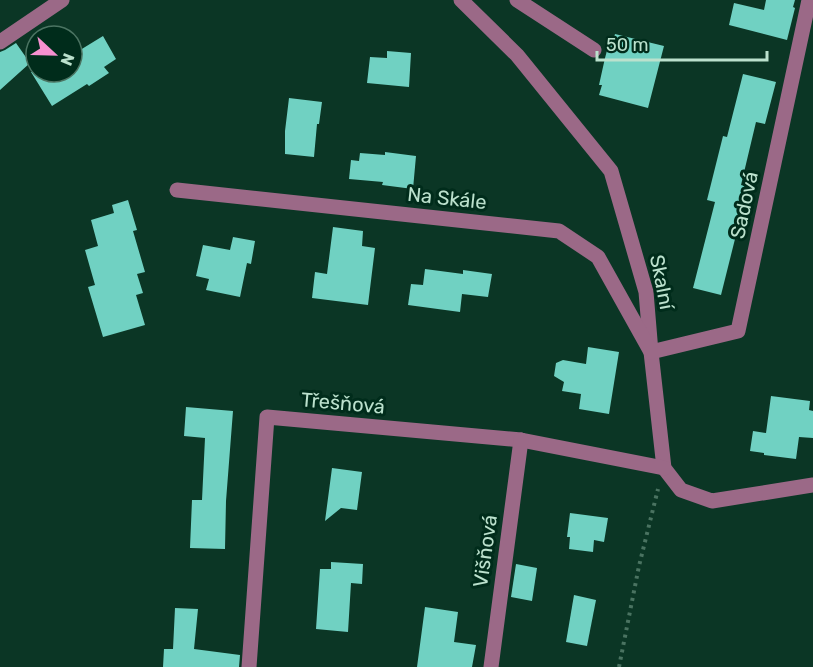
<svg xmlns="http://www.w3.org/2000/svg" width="813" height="667" font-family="Rubik,sans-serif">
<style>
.building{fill:#70d1c2}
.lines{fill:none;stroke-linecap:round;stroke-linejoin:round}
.path{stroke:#4a7361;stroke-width:4;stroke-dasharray:3 4.5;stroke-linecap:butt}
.minor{stroke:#9b6987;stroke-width:15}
.labels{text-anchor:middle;stroke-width:6;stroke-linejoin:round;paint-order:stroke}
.street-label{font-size:20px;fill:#bbe1cd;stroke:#002c1b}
</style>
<rect width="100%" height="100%" fill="#0b3625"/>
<g class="building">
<path d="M766,0h29l-2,7 2,1 -8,32 -58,-15 5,-22 30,7z"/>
<path d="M615,34l49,12 -16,62 -49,-13 3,-10h-3l6,-27 4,-15 3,1z"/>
<path d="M103,36l13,23 -12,8 5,6 -20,13 -2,-2 -35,22 -21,-34h41v-17z"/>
<path d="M16,43l14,20 -30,27v-38l5,-2z"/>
<path d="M387,51l24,2 -2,34 -42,-4 3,-26 17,1z"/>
<path d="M743,74l33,8 -11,42 -9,-2 -15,63 7,2 -27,108 -28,-7 22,-86 -8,-2 16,-64 4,1z"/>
<path d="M289,98l33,4 -3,22h-2l-3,33 -29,-3v-23z"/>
<path d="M385,152l31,4 -3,33 -31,-4 1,-3 -34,-3 2,-19 8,1 1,-8 25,2z"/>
<path d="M128,200l9,30 -4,1 12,41 -8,2 6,19 -7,2 9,30 -42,12 -15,-50 7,-2 -10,-35 13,-4 -7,-26 23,-7 -2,-8z"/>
<path d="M333,227l30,4 -1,15 13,2 -7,57 -56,-7 3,-26 12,2z"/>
<path d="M233,237l22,4 -4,23 -4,-1 -7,34 -34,-7 3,-11 -13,-3 7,-31 27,5z"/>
<path d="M425,269l38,5v-4l29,4 -4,23 -26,-3 -2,18 -52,-7 3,-21 12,1z"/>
<path d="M588,347l31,5 -10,62 -30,-5 2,-15 -19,-3 2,-9 -10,-6 2,-13 7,-3 23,4z"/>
<path d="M771,396l39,5 -1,9 4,1v27l-14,-1 -3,22 -32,-4v-2l-14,-2 3,-20 13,2z"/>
<path d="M186,407l47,4 -7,90 -1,48 -35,-1 2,-48h10l3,-62 -21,-2z"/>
<path d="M332,468l30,4 -5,38 -16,-2 -16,13z"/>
<path d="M570,513l38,5 -4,24 -10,-2 -1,12 -24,-3 1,-12h-3z"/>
<path d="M331,562l32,2 -1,20 -11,-1 -3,49 -32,-3 4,-60h11z"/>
<path d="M516,564l21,4 -5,33 -21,-4z"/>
<path d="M574,595l22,5 -9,46 -21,-4z"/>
<path d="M425,607l33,5 -4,30 22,3 -4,22h-55z"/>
<path d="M175,608l23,1 -4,40 46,6 -1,12h-76l1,-18h9z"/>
</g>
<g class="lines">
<path class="path" d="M619,667l20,-101 19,-77"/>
<g class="minor">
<path d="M461,0l56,55 94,116 35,121 5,60 13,116 17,22 31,11 101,-16"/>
<path d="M517,0l77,50"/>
<path d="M0,42l62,-42"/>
<path d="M177,190l382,41 39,26 53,95 87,-21 71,-331"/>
<path d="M249,667l18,-250 254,23 143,28"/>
<path d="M491,667l30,-227"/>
</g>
</g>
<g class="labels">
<g class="street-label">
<text transform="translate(447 198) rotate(6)" y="7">Na Skále</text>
<text transform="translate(744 205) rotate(-78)" y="7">Sadová</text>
<text transform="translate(662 282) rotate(79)" y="7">Skalní</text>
<text transform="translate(343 403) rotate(5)" y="7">Třešňová</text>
<text transform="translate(485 551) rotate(-82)" y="7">Višňová</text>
</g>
</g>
<g transform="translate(54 54) rotate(112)"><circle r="28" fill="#002c1b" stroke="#4b7462" stroke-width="1.5"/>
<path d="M0-4.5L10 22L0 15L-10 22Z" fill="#f690d0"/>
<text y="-9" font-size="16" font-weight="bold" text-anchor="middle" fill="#bbe1cd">N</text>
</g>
<path d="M597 51v9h170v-9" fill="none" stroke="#bbe1cd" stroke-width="3"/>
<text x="606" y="51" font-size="18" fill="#bbe1cd" stroke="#002c1b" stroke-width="4.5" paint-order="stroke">50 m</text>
</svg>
